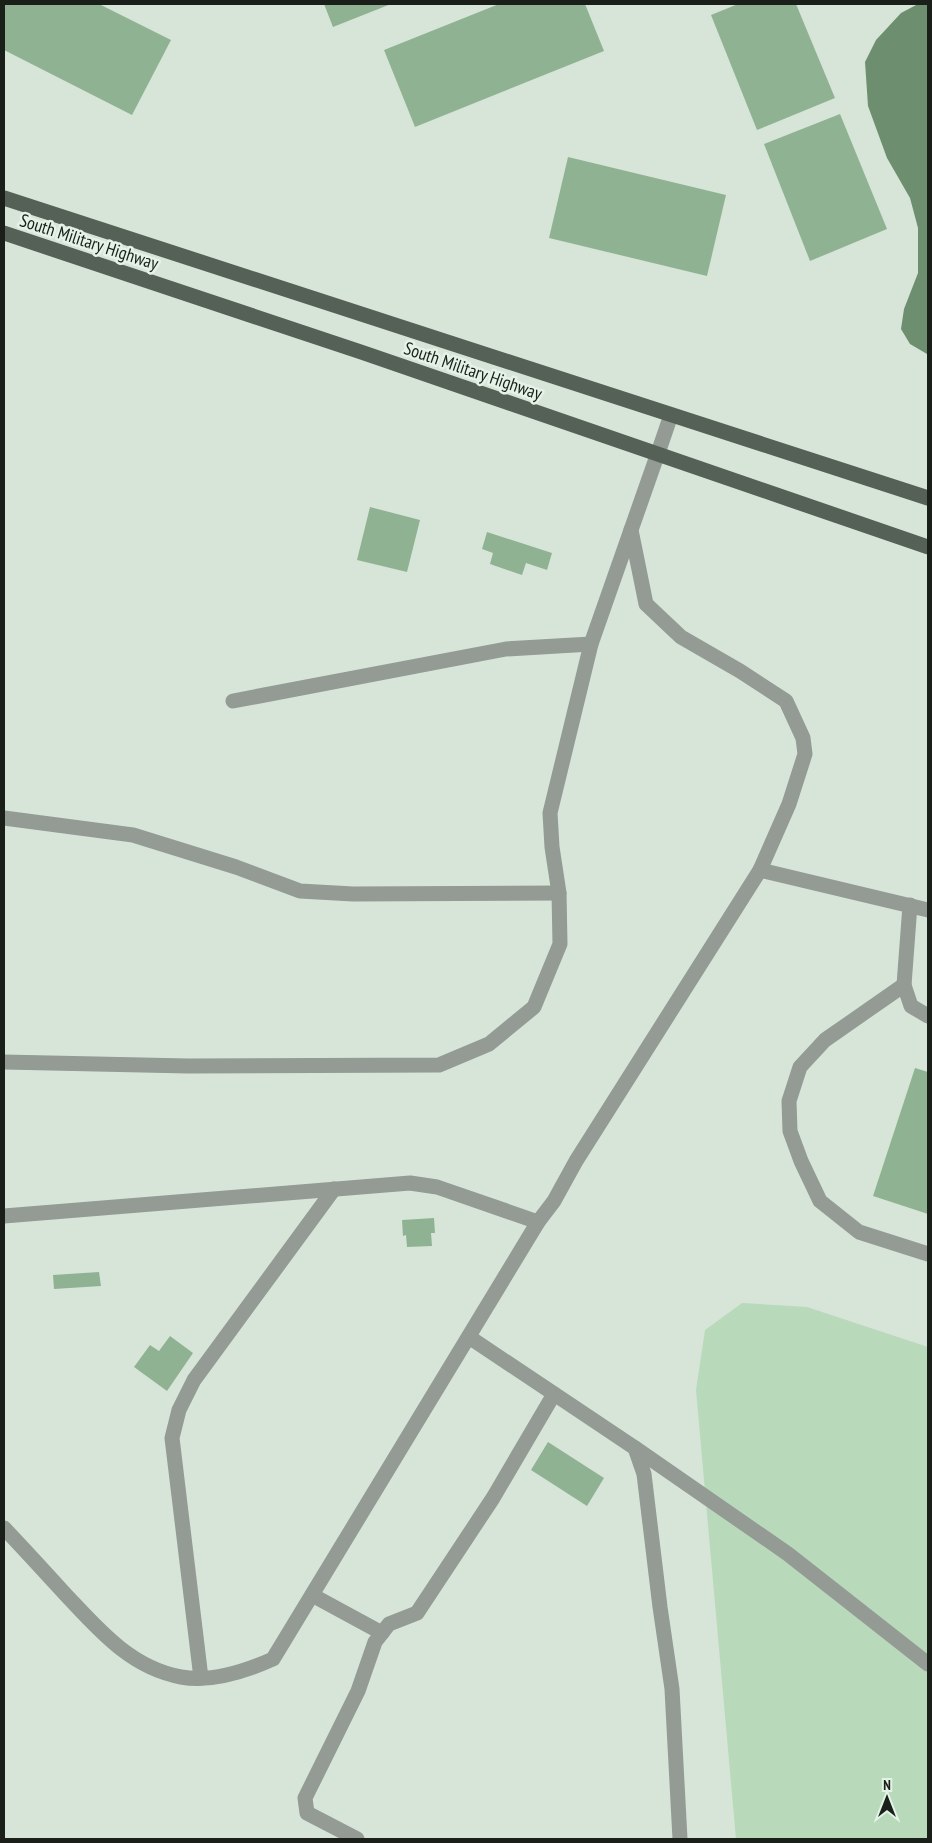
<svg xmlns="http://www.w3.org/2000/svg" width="932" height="1843" font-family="'PT Sans Narrow',sans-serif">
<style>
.green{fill:#b8d9ba}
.water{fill:#6d8f70}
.building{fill:#8fb392}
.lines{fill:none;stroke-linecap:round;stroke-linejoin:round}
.lane{stroke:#949a94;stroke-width:15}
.street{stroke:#949a94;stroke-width:15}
.primary{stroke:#556056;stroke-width:15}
.labels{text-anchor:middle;stroke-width:5;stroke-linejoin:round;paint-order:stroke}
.street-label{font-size:18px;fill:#1a1f1a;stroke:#e4f3e5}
</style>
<rect width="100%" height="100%" fill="#d7e5d8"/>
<path class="green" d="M742,1303l65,4 121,40v492h-192l-40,-449 9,-60z"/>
<path class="water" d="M918,4h10v374l-1,-24 -17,-10 -9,-15 3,-20 14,-36v-45l-8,-30 -23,-40 -19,-52 -3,-44 11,-22 25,-27z"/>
<g class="building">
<path d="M4,4h95l72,36 -39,75 -128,-65z"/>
<path d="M324,4h67l-58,23z"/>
<path d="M499,4h86l19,47 -189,76 -31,-77z"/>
<path d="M738,4h58l39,94 -78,32 -46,-115z"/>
<path d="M840,114l47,115 -77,32 -46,-117z"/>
<path d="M568,157l158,38 -19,81 -158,-38z"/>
<path d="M370,507l50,13 -13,52 -50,-12z"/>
<path d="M487,532l65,21 -5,17 -21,-7 -4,12 -32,-11 3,-11 -11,-4z"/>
<path d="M915,1068l13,4v142l-55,-18z"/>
<path d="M434,1218l1,15h-4l1,13 -25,1 -1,-12 -3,1 -1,-16z"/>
<path d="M99,1272l2,14 -47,3 -1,-14z"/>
<path d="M170,1336l23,17 -26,38 -33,-24 16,-22 9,6z"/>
<path d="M548,1442l56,36 -17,28 -56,-36z"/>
</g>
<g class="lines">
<g class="lane">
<path d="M233,701l273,-52 85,-5"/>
<path d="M4,818l129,17 103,32 64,24 53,3 206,-1"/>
<path d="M760,870l168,40"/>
<path d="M910,905l-6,80 7,21 17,10"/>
<path d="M904,985l-79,55 -25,27 -11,34 1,30 11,30 19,40 39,31 69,22"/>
<path d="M4,1062l184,4 251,-1 50,-21 45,-37 26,-63 -1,-51 -7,-46 -2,-34 41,-169 67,-191"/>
<path d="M4,1216l406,-33 27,4 101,35"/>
<path d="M469,1337l166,111 9,26 16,133 12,82 8,150"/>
<path d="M635,1448l153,106 140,110"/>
<path d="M4,1528c21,22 41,44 62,67 33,35 65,73 115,82 31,6 65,-6 92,-18l265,-437 16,-21 22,-40 184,-291 29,-66 16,-50 -2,-16 -17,-37 -46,-30 -59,-34 -35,-33 -15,-74"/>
<path d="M312,1595l70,38"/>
<path d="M201,1678l-29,-240 7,-28 15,-30 140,-191"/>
<path d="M357,1839l-50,-26 -2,-15 53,-107 17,-49 14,-18 28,-11 76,-115 61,-104"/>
</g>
<path class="street" d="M658,453l13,-38"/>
<g class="primary">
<path d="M4,198l924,300"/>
<path d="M4,233l357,119 567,195"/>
</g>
</g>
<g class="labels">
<g class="street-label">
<text transform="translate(89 242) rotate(18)" y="6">South Military Highway</text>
<text transform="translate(473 371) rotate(19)" y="6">South Military Highway</text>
</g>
</g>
<rect width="932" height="1843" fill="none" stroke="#1a1f1a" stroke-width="10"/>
<g transform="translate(887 1798)" stroke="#e4f3e5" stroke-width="4" paint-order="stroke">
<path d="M0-4L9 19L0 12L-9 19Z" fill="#1a1f1a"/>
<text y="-8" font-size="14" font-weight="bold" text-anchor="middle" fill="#1a1f1a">N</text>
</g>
</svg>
